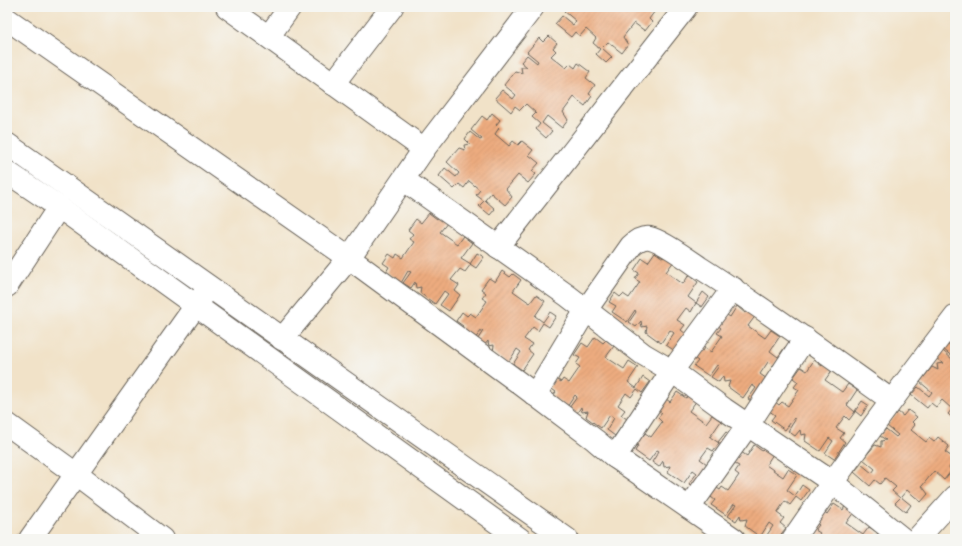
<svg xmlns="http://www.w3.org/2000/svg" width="962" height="546" font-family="'Indie Flower',sans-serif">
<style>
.building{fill:url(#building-hatch)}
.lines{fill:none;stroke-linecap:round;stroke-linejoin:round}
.minor-casing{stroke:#676158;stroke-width:24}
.tertiary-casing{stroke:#676158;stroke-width:24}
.minor{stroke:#fff;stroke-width:22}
.tertiary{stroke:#fff;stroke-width:22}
</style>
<defs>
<pattern id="building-hatch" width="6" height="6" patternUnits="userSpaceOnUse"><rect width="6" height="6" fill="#edac7f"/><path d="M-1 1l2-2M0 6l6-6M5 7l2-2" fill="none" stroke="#cb936d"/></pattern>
</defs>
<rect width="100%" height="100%" fill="#f6f6f2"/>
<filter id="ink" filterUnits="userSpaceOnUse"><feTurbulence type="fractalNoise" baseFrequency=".025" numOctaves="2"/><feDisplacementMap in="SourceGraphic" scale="8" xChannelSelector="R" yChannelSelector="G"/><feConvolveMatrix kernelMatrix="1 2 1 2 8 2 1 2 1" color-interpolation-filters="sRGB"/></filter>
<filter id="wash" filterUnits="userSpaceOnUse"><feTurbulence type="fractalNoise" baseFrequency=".012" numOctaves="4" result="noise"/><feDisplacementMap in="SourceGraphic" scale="16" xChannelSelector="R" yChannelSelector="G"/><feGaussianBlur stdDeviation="0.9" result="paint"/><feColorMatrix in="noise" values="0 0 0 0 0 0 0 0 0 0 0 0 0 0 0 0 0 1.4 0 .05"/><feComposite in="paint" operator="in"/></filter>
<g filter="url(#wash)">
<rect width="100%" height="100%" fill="#f1e2c8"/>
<g id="blocks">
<g class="building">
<path d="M567,7h84l4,4 -6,8 3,3 -7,9 -11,-8 -11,14 5,8 -6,8 -14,-11 -6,6 10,9 -6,6 -10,-9 4,-5 -7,-6 3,-5 -10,-9 -6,7 -5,-4 -4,5 -16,-13 7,-8 11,9 3,-4 -12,-10z"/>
<path d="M549,36l8,7 -4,5 3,3 -5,5 15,12 4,-4 5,4 3,-5 12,9 -4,6 9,7 -6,9 3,2 -7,10 -11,-9 -11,15 5,8 -6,8 -15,-12 -5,7 10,8 -6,7 -10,-9 4,-5 -8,-7 4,-4 -10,-9 -6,6 -5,-4 -4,6 -16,-14 7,-8 11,9 3,-4 -12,-10 11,-14 7,2 -1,-6h6l-6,-5 6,-7 10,8 1,-2 -11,-9 12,-14 4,4z"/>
<path d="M492,113l8,7 -4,5 3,3 -4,6 14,12 4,-5 5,4 4,-4 11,9 -4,5 10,8 -7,8 4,3 -8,9 -10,-8 -12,14 6,8 -7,8 -14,-12 -6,7 10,9 -5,6 -11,-9 5,-5 -8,-6 4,-5 -11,-9 -5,7 -5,-4 -5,5 -15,-13 6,-8 11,9 3,-4 -12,-11 12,-14 6,2 -1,-5 6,-1 -5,-5 5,-7 10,8 2,-1 -11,-9 11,-14 5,4z"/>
<path d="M429,213l8,6 2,-4 9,7 -8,10 17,12 6,-8 9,7 -11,15 10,6 -6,8 -5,-3 -9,11 8,5 -4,6 5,4 -11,16 -9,-6 8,-11 -4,-3 -9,13 -15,-11 1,-6 -5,1 -1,-6 -4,6 -8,-5 8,-11 -3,-1 -7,12 -15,-11 3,-5 -6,-4 6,-9 6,4 2,-4 6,4 11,-16 -5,-3 4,-5 -5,-4 8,-11 5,4z"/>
<path d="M655,252l8,6 2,-3 9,6 -8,11 17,12 6,-9 9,7 -10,15 8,6 7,-11 6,5 -7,10 -6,-4 -5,9 -5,-4 -9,12 8,5 -4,5 5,4 -11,17 -9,-6 8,-12 -4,-3 -9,13 -15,-11 1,-6 -5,1 -1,-6 -5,6 -7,-5 7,-10 -1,-2 -8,12 -15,-10 4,-6 -7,-4 6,-9 5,4 3,-3 6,4 11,-16 -5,-3 4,-6 -5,-3 8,-12 6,4z"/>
<path d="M477,253l7,4 -8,11 -6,-4z"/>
<path d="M502,271l8,6 3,-3 8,6 -8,11 17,12 6,-8 9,6 -10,15 8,6 7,-10 6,4 -7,11 -6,-4 -5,8 -5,-4 -9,12 8,5 -4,6 5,4 -11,16 -9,-6 8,-12 -4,-3 -9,14 -15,-11 1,-7 -5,1 -1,-5 -5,6 -7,-5 7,-11 -1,-1 -9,11 -14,-10 4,-5 -7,-5 6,-9 5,4 3,-3 6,4 11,-16 -5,-3 4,-5 -5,-4 8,-11 6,4z"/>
<path d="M737,306l8,7 3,-4 8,6 -8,11 17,12 6,-8 9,6 -10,15 8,6 7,-10 7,4 -8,11 -5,-4 -6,8 -5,-4 -8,12 7,5 -10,26 -9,-6 8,-11 -4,-3 -9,13 -15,-11 2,-6 -6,1 -1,-6 -4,6 -8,-5 8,-11 -2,-1 -8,11 -15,-10 4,-5 -7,-5 6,-9 6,4 2,-3 6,4 11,-16 -5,-3 4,-5 -5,-4 8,-11 6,4z"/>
<path d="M955,335v85l-7,-6 4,-5 -10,-9 -6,7 -5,-4 -4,5 -16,-13 7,-8 11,9 3,-4 -12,-10 12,-15 6,3 -1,-6 6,-1 -6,-4 6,-8 10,9 1,-2 -11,-9z"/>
<path d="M595,337l8,6 3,-3 8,6 -8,11 18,12 5,-8 9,6 -10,15 8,6 7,-11 7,5 -8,11 -5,-4 -6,8 -5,-4 -8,12 7,5 -4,5 6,4 -12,17 -8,-6 7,-12 -4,-3 -9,13 -15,-11 2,-6 -6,1 -1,-5 -4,6 -8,-5 8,-11 -2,-2 -8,12 -15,-10 4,-5 -7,-5 6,-9 6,4 2,-3 6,4 11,-16 -4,-3 4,-6 -6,-3 8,-12 6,4z"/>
<path d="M814,360l8,6 2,-3 9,6 -8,11 17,12 6,-8 9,6 -10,15 8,7 -6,8 -4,-4 -9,12 8,5 -4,5 5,4 -11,17 -9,-6 8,-12 -4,-3 -9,13 -15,-10 1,-7 -5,1 -1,-5 -5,6 -7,-5 7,-11 -1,-2 -9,12 -14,-10 4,-5 -7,-5 6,-9 5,4 3,-3 6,4 11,-16 -5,-3 4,-5 -5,-4 8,-11 6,4z"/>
<path d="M677,392l9,6 2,-4 9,6 -8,11 17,12 6,-8 9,6 -11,16 9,6 -6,8 -5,-3 -8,11 7,5 -10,26 -8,-6 8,-11 -4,-3 -9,13 -16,-11 2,-6 -6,1 -1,-6 -4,6 -7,-5 7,-11 -2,-1 -8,11 -14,-10 3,-5 -7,-5 6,-8 6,3 2,-3 6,4 11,-15 -4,-4 4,-5 -5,-4 8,-11 5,4z"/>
<path d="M862,401l6,4 -7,11 -6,-5z"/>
<path d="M908,410l9,7 -5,5 3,3 -4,5 15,12 3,-4 5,4 4,-5 11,9 -4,6 10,7 -6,9 3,2 -8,10 -10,-9 -12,15 6,8 -7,8 -14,-12 -6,7 10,8 -5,7 -11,-9 5,-5 -8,-7 4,-4 -11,-9 -5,6 -5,-4 -5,6 -16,-14 7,-8 11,9 3,-4 -12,-10 12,-14 6,2v-6l5,-1 -6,-4 6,-7 10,8 2,-2 -11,-9 11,-14 5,4z"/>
<path d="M726,432l6,4 -7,11 -7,-5z"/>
<path d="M754,445l8,6 3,-3 8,6 -7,11 17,12 5,-8 9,6 -10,15 8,6 7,-11 7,5 -8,11 -5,-4 -6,8 -5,-4 -8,12 7,5 -4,5 6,5 -9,11 -12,-1 8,-12 -4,-3 -9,14 -15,-11 2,-7 -6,1 -1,-5 -4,6 -8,-5 8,-11 -2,-1 -8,11 -15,-10 4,-5 -7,-5 6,-9 6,4 2,-3 6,4 11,-16 -4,-3 4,-6 -6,-3 8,-11 6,4z"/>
<path d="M834,504l9,6 2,-4 9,6 -8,11 17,12 6,-8 9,6 -4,6h-58l4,-6 -5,-3 4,-5 -5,-4 8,-11 5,4z"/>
</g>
</g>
</g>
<g filter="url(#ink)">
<use href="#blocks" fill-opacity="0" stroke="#676158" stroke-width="1"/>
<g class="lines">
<g class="minor-casing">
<g id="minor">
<path d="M227,7l197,142"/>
<path d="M7,19l342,239 169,124 77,58 20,17 119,82"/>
<path d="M269,36l21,-29"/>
<path d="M333,84l59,-77"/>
<path d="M404,180l164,116 75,58 29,17 52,38 108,73 71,57"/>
<path d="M498,247l188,-240"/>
<path d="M7,286l52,-79"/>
<path d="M282,339l67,-81 75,-109 109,-142"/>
<path d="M535,395l51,-85 45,-64c5,-5 11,-9 19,-8 11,2 39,22 49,29 66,42 129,88 192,133"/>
<path d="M7,424l69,50 86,65"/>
<path d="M615,457l57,-86 61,-83"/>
<path d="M689,508l59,-83 57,-87"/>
<path d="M30,539l179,-252"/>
<path d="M793,539c52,-76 106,-149 162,-222"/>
<path d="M917,539l38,-42"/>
</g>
</g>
<g class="tertiary-casing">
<g id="tertiary">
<path d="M7,144l560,395"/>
<path d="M7,172l52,35 461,332"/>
</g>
</g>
<use href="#minor" class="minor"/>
<use href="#tertiary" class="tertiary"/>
</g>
</g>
<rect width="962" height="546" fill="none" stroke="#f6f6f2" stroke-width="24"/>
</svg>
